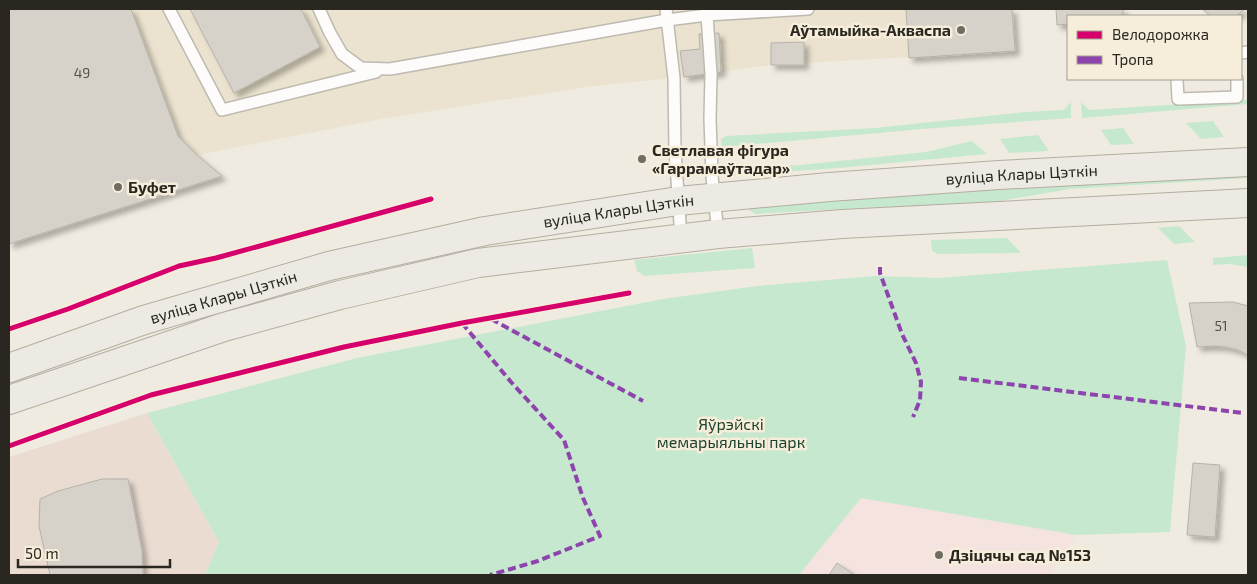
<svg xmlns="http://www.w3.org/2000/svg" width="1257" height="584" font-family="'Exo 2',sans-serif">
<style>
.commercial{fill:#ebdcd2}
.built{fill:#ebe3cf}
.education{fill:#f4e3de}
.green{fill:#c6e8ce}
.building{fill:#d6d2ca;stroke:#b6b2aa;filter:url(#shadow)}
.lines{fill:none;stroke-linecap:round;stroke-linejoin:round}
.service-casing{stroke:#bebab1;stroke-width:14}
.primary-casing{stroke:#b4ada0;stroke-width:30}
.service{stroke:#fdfcfa;stroke-width:11}
.primary{stroke:#edeae4;stroke-width:28}
.quiet{stroke:#8e44ad;stroke-width:4;stroke-dasharray:8 4;stroke-linecap:butt}
.cycleway-casing{stroke:#f6edda;stroke-width:8}
.cycleway{stroke:#d6006c;stroke-width:5}
.poi-dot{fill:#6f6c63;stroke:#f6edda;stroke-width:2}
.labels{text-anchor:middle;stroke-width:5;stroke-linejoin:round;paint-order:stroke}
.number-label{font-size:14px;fill:#56524b}
.poi-label{font-size:16px;font-weight:bold;fill:#2a2720;stroke:#f6edda;text-anchor:start}
.street-label{font-size:16px;fill:#2a2720;stroke:#f6edda}
.park-label{font-size:16px;fill:#1c432e;stroke:#f6edda}
</style>
<defs>
<filter id="shadow"><feDropShadow dx="4.5" dy="4.5" stdDeviation="2.5" flood-color="#0004"/></filter>
</defs>
<rect width="100%" height="100%" fill="#f0ebe0"/>
<path class="commercial" d="M147,413l72,129 -14,33h-196v-118z"/>
<path class="built" d="M9,9h1003l3,42 -244,14 -87,12 -98,10 -205,32 -184,36 25,21 -213,68z"/>
<path class="education" d="M861,498l215,37 -26,40h-251z"/>
<g class="green">
<path d="M1244,100h4v4l-166,14 -1,-16 8,8z"/>
<path d="M1071,102v16l-149,11 -200,18 -1,-8 5,-3 149,-8 150,-16 39,-2z"/>
<path d="M1213,121l11,16 -23,2 -15,-16z"/>
<path d="M1123,128l11,16 -23,1 -10,-15z"/>
<path d="M1038,135l11,16 -40,2 -9,-14z"/>
<path d="M972,141l15,13 -148,14 -103,7 -13,-3 -1,-4 78,-3 126,-13z"/>
<path d="M1248,173v5l-178,11 -65,11 -25,6 -101,1 -124,7 -6,-4 1,-4 249,-18z"/>
<path d="M1179,226l16,16 -21,2 -16,-16z"/>
<path d="M1007,238l14,15 -83,1 -6,-3 -1,-11z"/>
<path d="M752,248l3,20 -111,8 -7,-5 -3,-11z"/>
<path d="M1248,255v12l-18,-3 -17,1v-7z"/>
<path d="M1167,260l19,86 -16,186 -94,3 -215,-37 -62,77h-594l14,-33 -72,-129 210,-55 306,-59 94,-13 118,-10 63,2z"/>
</g>
<g class="building">
<path d="M9,9h122l47,127 19,19 25,21 -213,68z"/>
<path d="M190,9h111l19,38 -86,46z"/>
<path d="M906,9h106l3,42 -106,7z"/>
<path d="M1056,9h68l-3,7h-53v8l-11,1z"/>
<path d="M1202,9h43l-9,7h-25z"/>
<path d="M719,33l2,39 -37,5 -4,-26 20,-2 -1,-15z"/>
<path d="M804,42v23h-33v-22z"/>
<path d="M1233,302l15,4v49l-10,-5 -12,-3 -12,-1 -17,1 -8,-44z"/>
<path d="M1193,463l27,2 -5,72 -28,-2z"/>
<path d="M102,479h26l14,72 1,24h-93l-11,-49 1,-27 18,-8z"/>
<path d="M837,563l18,12h-26z"/>
</g>
<g class="lines">
<g class="service-casing">
<g id="service">
<path d="M169,9l53,101 154,-38"/>
<path d="M319,9l11,24 12,21 19,14 29,1 277,-49 40,-5 101,-6"/>
<path d="M666,9l8,69 1,72 6,88"/>
<path d="M707,15l4,59 -1,45 2,57 6,58"/>
<path d="M1241,53l7,-1"/>
<path d="M1177,79l1,20 59,-2v-18"/>
</g>
</g>
<g class="primary-casing">
<g id="primary">
<path id="s1" d="M9,368l135,-48 185,-54 156,-35 193,-30 151,-14 170,-12 249,-13"/>
<path d="M9,400l215,-73 116,-32 138,-32 240,-29 124,-10 406,-21"/>
</g>
</g>
<use href="#service" class="service"/>
<use href="#primary" class="primary"/>
<g class="quiet">
<path d="M880,267v6l22,61 14,29 5,19 -1,18 -7,17"/>
<path d="M491,319l152,82"/>
<path d="M462,323l49,59 53,58 19,58 17,38 -62,25 -48,14"/>
<path d="M959,378l284,35"/>
</g>
<g class="cycleway-casing">
<g id="cycleway">
<path d="M9,329l59,-20 111,-43 37,-8 215,-59"/>
<path d="M9,446l142,-51 193,-48 118,-24 167,-30"/>
</g>
</g>
<use href="#cycleway" class="cycleway"/>
</g>
<g class="poi-dot">
<circle cx="961" cy="30" r="5"/>
<circle cx="642" cy="159" r="5"/>
<circle cx="118" cy="187" r="5"/>
<circle cx="939" cy="555" r="5"/>
</g>
<g class="labels">
<g class="number-label">
<text x="82" y="78">49</text>
<text x="1221" y="331">51</text>
</g>
<g class="poi-label">
<text x="951" y="36" text-anchor="end">Аўтамыйка-Акваспа</text>
<text x="652" y="156">Светлавая фігура<tspan x="652" dy="18">«Гаррамаўтадар»</tspan></text>
<text x="128" y="193">Буфет</text>
<text x="949" y="561">Дзіцячы сад №153</text>
</g>
<g class="street-label">
<text dy="6" stroke="none"><textPath href="#s1" startOffset="1036">вуліца Клары Цэткін</textPath></text>
<text dy="6" stroke="none"><textPath href="#s1" startOffset="631">вуліца Клары Цэткін</textPath></text>
<text dy="6" stroke="none"><textPath href="#s1" startOffset="226">вуліца Клары Цэткін</textPath></text>
</g>
<g class="park-label">
<text x="731" y="430">Яўрэйскі<tspan x="731" dy="18">мемарыяльны парк</tspan></text>
</g>
</g>
<rect width="1257" height="584" fill="none" stroke="#2a2720" stroke-width="20"/>
<rect x="1067" y="15" width="175" height="65" fill="#f6edda" stroke="#a49e90"/>
<rect x="1077" y="31" width="25" height="8" fill="#d6006c" stroke="#a49e90"/>
<text x="1112" y="40" font-size="15" fill="#2a2720">Велодорожка</text>
<rect x="1077" y="56" width="25" height="8" fill="#8e44ad" stroke="#a49e90"/>
<text x="1112" y="65" font-size="15" fill="#2a2720">Тропа</text>
<path d="M18 559v8h152v-8" fill="none" stroke="#2a2720" stroke-width="2.5"/>
<text x="25" y="559" font-size="15" fill="#2a2720" stroke="#f6edda" stroke-width="4" paint-order="stroke">50 m</text>
</svg>
